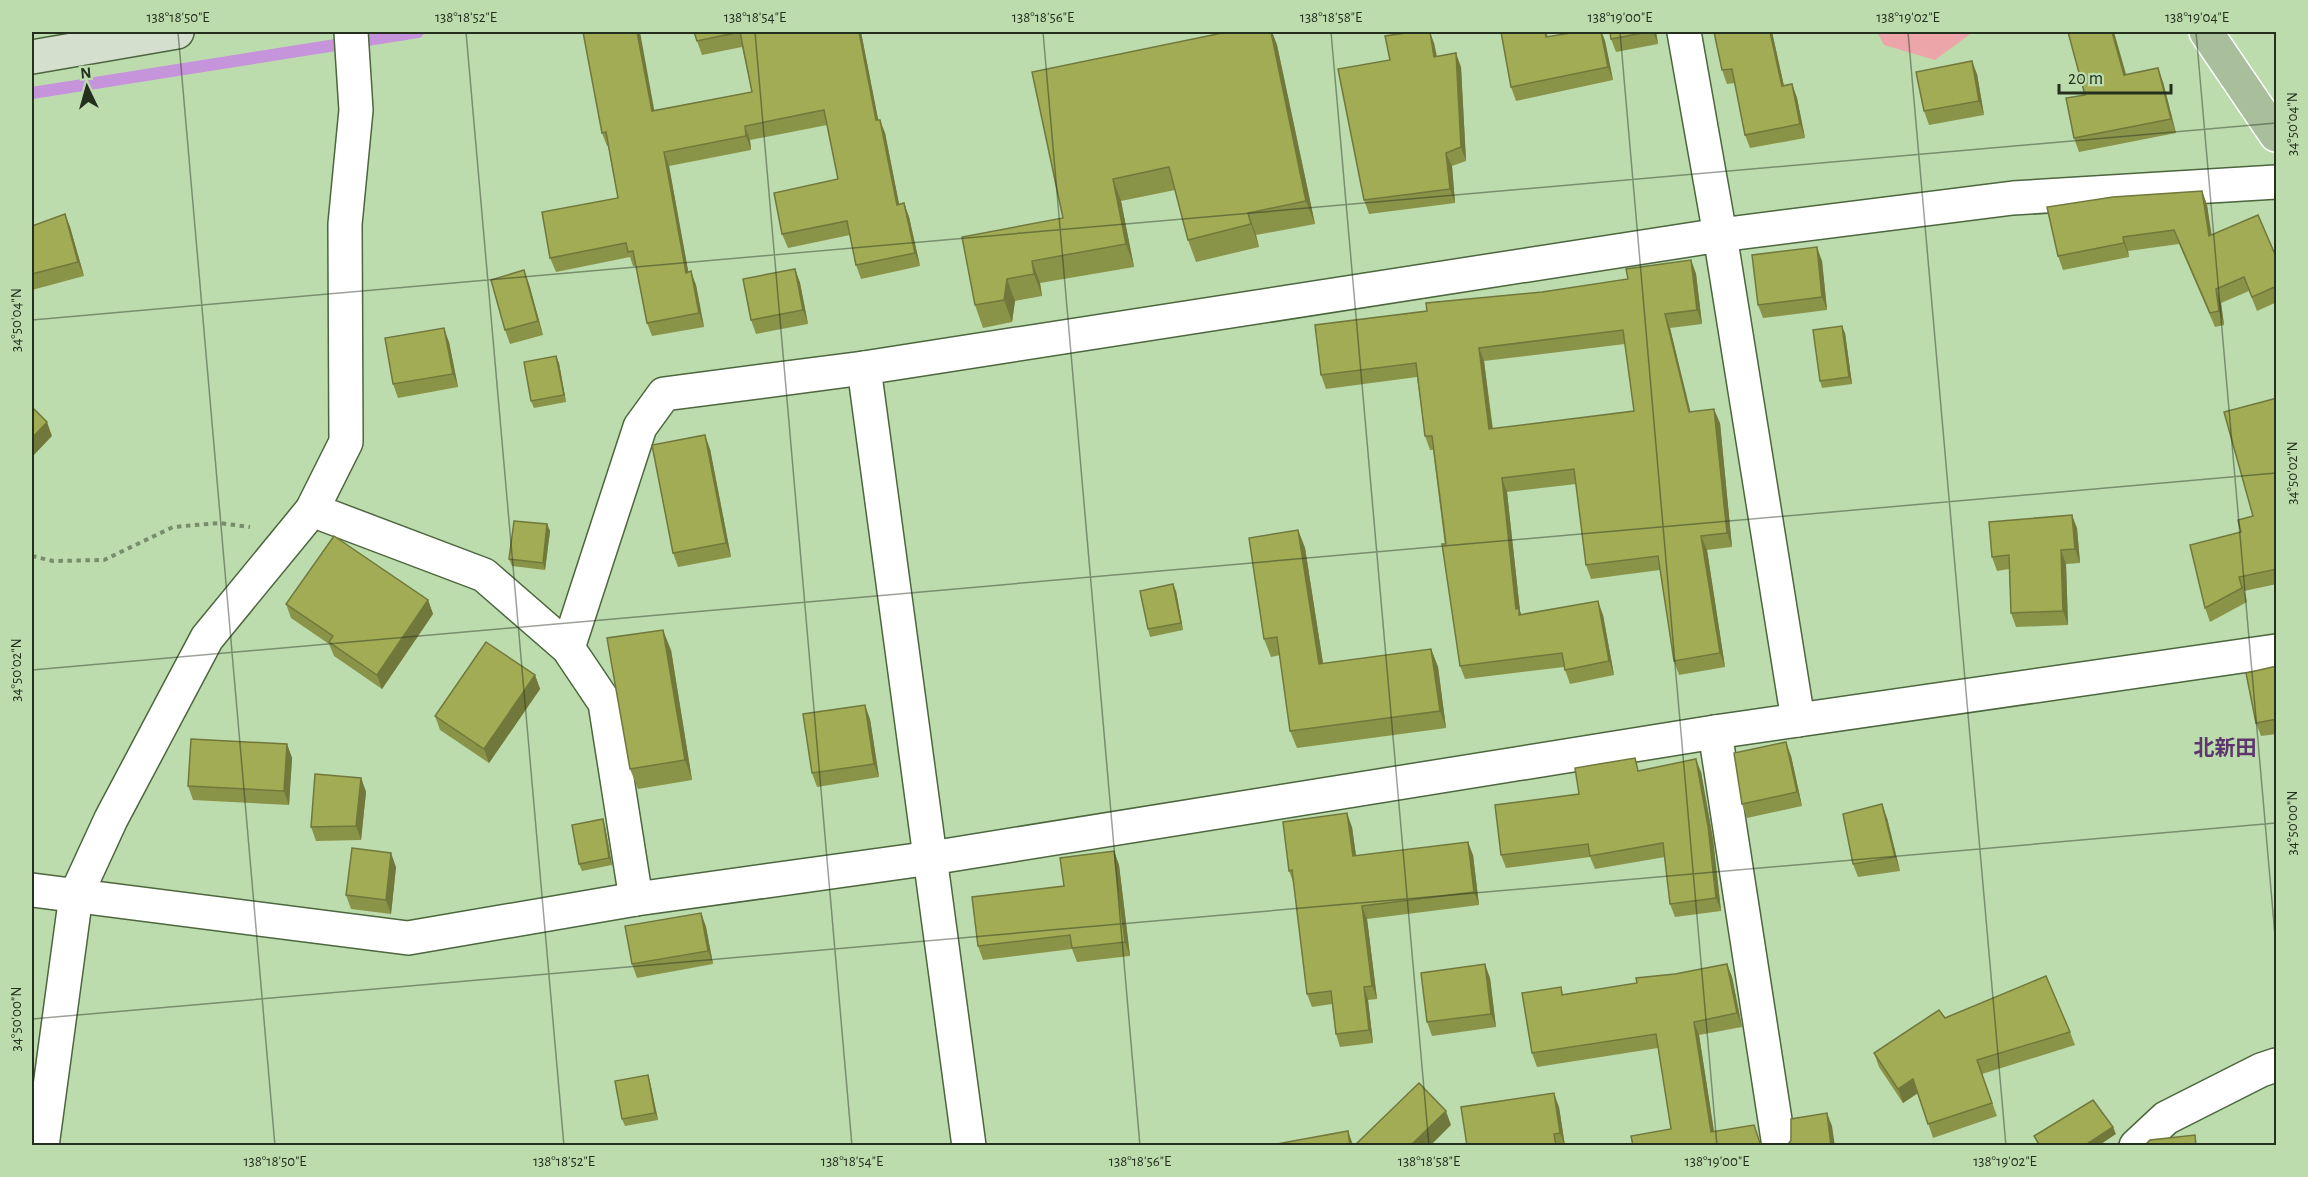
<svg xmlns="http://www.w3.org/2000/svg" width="2308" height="1177" font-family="'Alegreya Sans','Noto Sans JP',sans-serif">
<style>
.green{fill:#eca6aa}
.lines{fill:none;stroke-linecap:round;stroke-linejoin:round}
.stream{stroke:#c594db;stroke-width:12}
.street-casing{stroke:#4c663d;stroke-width:36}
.secondary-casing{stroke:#4c663d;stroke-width:36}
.primary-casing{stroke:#fff;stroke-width:36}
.path{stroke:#788d6d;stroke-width:4;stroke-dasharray:4.5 4.5;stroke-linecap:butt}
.street{stroke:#fff;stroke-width:33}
.secondary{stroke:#d4dfce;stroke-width:33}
.primary{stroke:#a9bf9c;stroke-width:33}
.wall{fill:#8a9448;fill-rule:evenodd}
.shaded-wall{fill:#71783b}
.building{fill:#a1ac54;stroke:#71783b;stroke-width:1.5;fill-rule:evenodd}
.ticks{fill:none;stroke:#242f1e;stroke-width:1.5;stroke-opacity:0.45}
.labels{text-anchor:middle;stroke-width:4.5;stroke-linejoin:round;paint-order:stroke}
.quarter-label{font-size:21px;font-weight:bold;fill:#5d366e;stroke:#bddcae}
.neatline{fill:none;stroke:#242f1e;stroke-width:2}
.ticks-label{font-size:15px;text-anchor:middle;fill:#242f1e}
</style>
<rect width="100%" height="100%" fill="#bddcae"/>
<path class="green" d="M1877,32h96l-38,28 -51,-15z"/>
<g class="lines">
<path class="stream" d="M32,93l386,-61"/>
<g class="street-casing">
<g id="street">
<path d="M1684,32l36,203 78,485"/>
<path d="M312,510l172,65 84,73 37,55 31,196"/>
<path d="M568,648l72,-221 24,-33 200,-26"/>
<path d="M1715,732l64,414"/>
<path d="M32,890l376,48 228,-39 295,-41 784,-126 561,-81"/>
<path d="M42,1146l34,-251 35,-76 96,-181 105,-128 34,-68 -1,-218 11,-114 -5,-78"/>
<path d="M969,1146l-105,-778 856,-133 293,-37 263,-16"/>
<path d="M2136,1146l30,-28 95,-48 15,-5"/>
</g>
</g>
<g class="secondary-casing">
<path id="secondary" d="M32,57l145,-25"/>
</g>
<g class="primary-casing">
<path id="primary" d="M2206,32l70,103"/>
</g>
<path class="path" d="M32,556l21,5 51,-1 69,-33 46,-4 31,4"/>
<use href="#street" class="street"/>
<use href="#secondary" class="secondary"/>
<use href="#primary" class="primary"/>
</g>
<g class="wall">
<path d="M694,32h167l17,88 7,13 14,71 5,-1 5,14 11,49 -59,13 -5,-14 -6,-30 -62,13 -6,-14 56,-55 -11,-54 -77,15 1,10 -82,16 19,106 8,13 8,42 -52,9 -5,-13 -11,-57h-3l-3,-9 -74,15 -6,-14 68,-60 -10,-52h-1l-5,-13 53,-23 97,-18 -10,-45 -40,8 -5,-14z"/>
<path d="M1227,32h45l5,13 38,179 -59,11 3,12 -63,15 -8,-22 -13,-50 -54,11 13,66 -94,16 2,13 -27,5 -3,21 -29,6 -8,-23 88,-87z"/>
<path d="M1501,32h46l1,5 29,-5h25l3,9 8,39 -97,21 -5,-14z"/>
<path d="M1610,32h46l2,12 -42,8 -5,-13z"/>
<path d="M1714,32h58l12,54 8,-2 5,14 8,40 -55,10 -5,-13 -10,-52 -8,1 -5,-14z"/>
<path d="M1434,43l3,13 24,11 5,94 -14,5 3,37 -86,11 -5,-14 26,-140z"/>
<path d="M1977,74l7,41 -55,10 -5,-14z"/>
<path d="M2126,74l37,8 13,51 -97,19 -5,-14 11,-43z"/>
<path d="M2202,191l5,14 4,30 66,24v43l-20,9 -8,-20 -28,12 3,22 -9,2 -36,-83 -51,7 1,6 -66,13 -5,-14z"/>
<path d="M65,214l5,13 14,49 -52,14v-64z"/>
<path d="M1691,260l5,14 6,50 -32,4 20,84 30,11 12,124 -25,3 18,117 -46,8 -5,-14 -14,-91 -69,9 -5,-14 -10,-81 -69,8 13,119 1,4h82l11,60 -44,9 -6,-17 -99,12 -5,-13 -27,-216h-3l-5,-14 -8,-59 -91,12 -5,-14 106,-64 115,-19 86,-13zM1625,344l9,67 -141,18 -9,-68z"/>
<path d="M1822,261l5,49 -64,8 -5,-13z"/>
<path d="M795,269l5,14 8,41 -52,10 -5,-14z"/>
<path d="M529,284l14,51 -33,9 -5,-14z"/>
<path d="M1845,333l7,51 -30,4 -2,-7z"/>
<path d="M449,342l9,45 -60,11 -5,-14z"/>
<path d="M556,356l3,7 7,39 -32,6 -3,-7z"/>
<path d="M2277,398v186l-33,7 3,11 -37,20 -5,-14 36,-76 12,-16z"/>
<path d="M710,449l21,108 -53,10 -5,-14z"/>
<path d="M547,524l3,7 -5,39 -33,-4 -3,-7z"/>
<path d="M2077,528l3,35 -14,1 2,61 -52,2 -5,-14 -2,-44 -12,2 -5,-14z"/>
<path d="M1298,530l7,18 18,116 108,-15 7,18 8,61 -149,20 -7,-17 -10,-76 -9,2 -7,-18z"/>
<path d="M1176,591l7,39 -33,7 -2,-8z"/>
<path d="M428,600l5,14 -51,75 -48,-33 -5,-12 -38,-26 -5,-14z"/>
<path d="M671,650l21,130 -54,9 -8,-20z"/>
<path d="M2277,666v68l-16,2 -5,-13z"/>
<path d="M535,675l5,14 -51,74 -49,-33 -5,-14z"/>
<path d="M870,719l9,58 -62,10 -5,-14z"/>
<path d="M287,744l5,14 -3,47 -96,-5 -5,-14z"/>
<path d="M1791,756l11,50 -55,12 -5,-14z"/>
<path d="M1640,771l61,1 12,67 8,72 -46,6 -5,-13 -5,-47 -70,12 -5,-12 -84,11 -5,-13 78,-61z"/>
<path d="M361,778l5,14 -5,48 -45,1 -5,-14z"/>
<path d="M1887,818l13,53 -42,6 -5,-13z"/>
<path d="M605,826l7,39 -30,6 -3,-7z"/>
<path d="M1352,827l4,29 117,-1 6,50 -112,14 10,80 -9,1 5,43 -33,4 -4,-13 -4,-30 -20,3 -5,-13 -13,-110 -5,-13z"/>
<path d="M1114,851l5,14 11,91 -53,6 -5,-13 -89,11 -5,-14z"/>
<path d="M396,867l-5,47 -40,-5 -5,-14z"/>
<path d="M701,913l5,14 7,37 -76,14 -5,-14z"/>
<path d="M1727,964l5,13 10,50 -43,8 15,96 47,15 -90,-17 -13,-81 -121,19 -5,-14 29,-66 2,7 74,-11z"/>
<path d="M1490,978l6,49 -64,9 -5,-14z"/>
<path d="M1945,1018l125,14 5,13 -93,29 15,42 -64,22 -15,-45 -15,10 -24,-36 -5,-14z"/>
<path d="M650,1082l8,38 -33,6 -3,-7z"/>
<path d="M1559,1107l6,39h-98z"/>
</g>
<g class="shaded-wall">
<path d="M637,32h3l17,93 -5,-14z"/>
<path d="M859,32h2l20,102 -5,-14z"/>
<path d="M1271,32h1l5,13 38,179 -9,-23z"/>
<path d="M1430,32l4,11 5,28 -5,-14z"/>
<path d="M1601,32l4,9 8,39 -5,-13z"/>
<path d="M1653,32h3l2,12z"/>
<path d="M1770,32h2l15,68 -5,-14z"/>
<path d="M2112,32h2l16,56 -6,-13z"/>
<path d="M1456,53l5,14 5,94 -5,-14z"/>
<path d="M1972,61l5,13 7,41 -5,-14z"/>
<path d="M2158,68l5,14 13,51 -5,-14z"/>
<path d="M1792,84l5,14 8,40 -5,-14z"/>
<path d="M880,120l5,13 17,86 -5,-14z"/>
<path d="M745,126l5,14 1,10 -5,-14z"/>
<path d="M664,152l5,14 22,120 -5,-13z"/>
<path d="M1446,153l6,13 3,37 -5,-14z"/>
<path d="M1113,179l8,22 13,66 -8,-23z"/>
<path d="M2202,191l5,14 7,45 -5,-14z"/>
<path d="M904,203l5,14 11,49 -5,-13z"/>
<path d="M1248,213l8,22 3,12 -8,-23z"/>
<path d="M65,214l5,13 14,49 -6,-14z"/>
<path d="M2123,237l5,14 1,6 -5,-14z"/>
<path d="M1817,247l5,14 5,49 -5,-13z"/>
<path d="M1691,260l5,14 6,50 -5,-14z"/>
<path d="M1032,261l8,22 2,13 -8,-22z"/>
<path d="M795,269l5,14 8,41 -5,-14z"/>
<path d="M524,270l5,14 14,51 -5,-14z"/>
<path d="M691,271l5,14 8,42 -5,-14z"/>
<path d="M1007,279l8,22 -3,21 -8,-22z"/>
<path d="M2216,289l5,14 3,22 -5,-14z"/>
<path d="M1665,314l5,14 24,98 -5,-14z"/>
<path d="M1842,326l3,7 7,51 -3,-7z"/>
<path d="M444,328l5,14 9,45 -5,-13z"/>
<path d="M1479,348l5,13 10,82 -5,-14z"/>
<path d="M556,356l3,7 7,39 -2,-7z"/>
<path d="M1714,409l6,14 12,124 -5,-14z"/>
<path d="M47,422l5,14 -20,21v-19z"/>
<path d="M705,435l5,14 21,108 -5,-14z"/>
<path d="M1502,478l5,14 13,119 4,11 -8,-13z"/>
<path d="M2072,515l5,13 3,35 -5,-14z"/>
<path d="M547,524l3,7 -5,39 -2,-7z"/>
<path d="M1298,530l7,18 21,134 -7,-18z"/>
<path d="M1701,536l6,14 18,117 -5,-14z"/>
<path d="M2061,550l5,14 2,61 -5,-14z"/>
<path d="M2239,577l5,14 3,11 -5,-14z"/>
<path d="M1173,584l3,7 7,39 -2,-7z"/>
<path d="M428,600l5,14 -51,75 -5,-14z"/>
<path d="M1598,601l5,14 11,60 -5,-14z"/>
<path d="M663,630l8,20 21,130 -7,-20z"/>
<path d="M1431,649l7,18 8,61 -6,-17z"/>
<path d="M535,675l5,14 -51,74 -5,-14z"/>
<path d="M865,705l5,14 9,58 -5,-13z"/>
<path d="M1786,742l5,14 11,50 -5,-14z"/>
<path d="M287,744l5,14 -3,47 -5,-14z"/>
<path d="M1696,759l5,13 12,67 8,72 -5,-13z"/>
<path d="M361,778l5,14 -5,48 -5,-14z"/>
<path d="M1882,804l5,14 13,53 -5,-14z"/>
<path d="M1347,813l5,14 6,43 -5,-14z"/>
<path d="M603,819l2,7 7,39 -3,-7z"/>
<path d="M1468,842l5,13 6,50 -5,-13z"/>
<path d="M1114,851l5,14 11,91 -5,-14z"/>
<path d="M391,853l5,14 -5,47 -5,-14z"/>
<path d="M1362,906l5,13 10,80 -5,-13z"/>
<path d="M701,913l5,14 7,37 -5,-13z"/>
<path d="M1485,964l5,14 6,49 -5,-13z"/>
<path d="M1727,964l5,13 10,50 -5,-14z"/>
<path d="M1364,987l4,13 5,43 -4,-13z"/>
<path d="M1694,1022l5,13 17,110 -5,-13z"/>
<path d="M648,1075l2,7 8,38 -3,-7z"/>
<path d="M1913,1079l5,14 -15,10 -5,-14z"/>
<path d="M1554,1093l5,14 6,39 -5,-13z"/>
<path d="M1446,1111l5,14 -21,21h-20z"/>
<path d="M1827,1113l5,13 3,20h-4z"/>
<path d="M2113,1127l3,7 -18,12h-14z"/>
<path d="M1348,1131l5,14v1h-3z"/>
</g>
<g class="building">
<path d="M583,32h54l15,79 100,-19 -12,-60 -43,9 -3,-9h165l17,88h4l17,85 7,-2 11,50 -59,12 -9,-44 -65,13 -8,-41 64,-14 -14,-69 -79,16 1,10 -82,16 22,121 5,-2 8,42 -52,10 -14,-72 -5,1 -2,-9 -76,15 -8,-46 76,-14 -12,-66 -4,1z"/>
<path d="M1227,32h44l35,169 -58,12 3,11 -63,16 -19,-73 -56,12 13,65 -94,17 2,13 -27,5 -3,21 -29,5 -13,-68 101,-19 -31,-146z"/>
<path d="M1413,32h17l4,25 22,-4 5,94 -15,6 4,36 -86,11 -26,-131 52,-9 -5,-24z"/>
<path d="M1501,32h44l1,5 31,-5h24l7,35 -97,20z"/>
<path d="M1610,32h38l-37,7z"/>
<path d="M1714,32h56l12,54 10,-2 8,40 -55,11 -13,-66 -10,1z"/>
<path d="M2068,32h44l12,43 34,-7 13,51 -97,19 -8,-40 19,-3z"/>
<path d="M1972,61l7,40 -55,10 -8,-39z"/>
<path d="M2202,191l7,45 49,-21 19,44v27l-25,11 -8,-20 -28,12 3,22 -9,2 -36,-83 -51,7 1,6 -66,13 -11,-49 66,-10z"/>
<path d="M65,214l13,48 -46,12v-48z"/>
<path d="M1817,247l5,50 -64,8 -6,-50z"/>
<path d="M1691,260l6,50 -32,4 24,98 25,-3 13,124 -26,3 19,117 -46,8 -16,-105 -72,9 -12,-96 -72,9 14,131 3,-1v7l79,-14 11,60 -44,9 -3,-17 -102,13 -18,-122h4l-14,-108h-7l-9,-73 -95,12 -6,-50 112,-14 -1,-8 116,-11 86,-13 -2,-10zM1623,330l11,81 -145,18 -10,-81z"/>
<path d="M795,269l8,41 -52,10 -8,-41z"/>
<path d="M524,270l14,51 -33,9 -14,-50z"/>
<path d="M1842,326l7,51 -29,4 -7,-51z"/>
<path d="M444,328l9,46 -60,10 -8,-46z"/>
<path d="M556,356l8,39 -33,6 -7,-39z"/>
<path d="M2277,398v171l-38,8 3,11 -37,20 -15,-63 51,-13 -3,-12 15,-4 -29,-104z"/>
<path d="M32,407l15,15 -15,16z"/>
<path d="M705,435l21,108 -53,10 -21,-108z"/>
<path d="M2072,515l3,34 -14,1 2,61 -52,2 -2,-58 -17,2 -3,-35z"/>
<path d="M514,521l33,3 -4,39 -34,-4z"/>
<path d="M1298,530l21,134 112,-15 9,62 -150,20 -13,-94 -13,2 -15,-101z"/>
<path d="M334,536l94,64 -51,75 -48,-33 4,-6 -47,-32z"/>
<path d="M1173,584l8,39 -33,6 -8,-38z"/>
<path d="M663,630l22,130 -55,9 -23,-131z"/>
<path d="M486,642l49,33 -51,74 -49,-33z"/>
<path d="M2277,666v53l-21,4 -10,-50z"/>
<path d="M865,705l9,59 -62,9 -9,-59z"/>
<path d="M191,739l96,5 -3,47 -96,-5z"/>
<path d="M1786,742l11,50 -55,12 -8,-51z"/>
<path d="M1635,758l3,13 58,-12 12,67 8,72 -46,6 -7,-61 -73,13 -2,-12 -87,11 -6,-50 84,-11 -4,-26z"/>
<path d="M315,774l46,4 -5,48 -45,1z"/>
<path d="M1882,804l13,53 -42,7 -10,-50z"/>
<path d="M1347,813l6,43 115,-14 6,50 -112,14 10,80 -8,1 5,43 -33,4 -5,-43 -24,3 -15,-124 -3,1 -6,-49z"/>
<path d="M603,819l6,39 -30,6 -7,-39z"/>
<path d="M352,848l39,5 -5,47 -40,-5z"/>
<path d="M1114,851l11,91 -53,6 -2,-13 -92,11 -6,-49 92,-11 -4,-28z"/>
<path d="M701,913l7,38 -76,13 -7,-38z"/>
<path d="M1485,964l6,50 -64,8 -6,-49z"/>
<path d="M1727,964l10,49 -43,9 17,110 43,-7 7,21h-128l-2,-10 40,-7 -15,-95 -124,19 -10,-60 39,-6 1,8 75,-12 -1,-5 39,-4z"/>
<path d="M2046,976l24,56 -93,28 15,43 -64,21 -15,-45 -15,10 -24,-36 65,-43 6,8z"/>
<path d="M648,1075l7,38 -33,6 -7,-38z"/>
<path d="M1419,1083l27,28 -36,35h-56z"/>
<path d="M1554,1093l6,40 -6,1 2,12h-71v-2l-18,2 -6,-39z"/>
<path d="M2093,1100l20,27 -29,19h-44l-6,-10z"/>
<path d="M1827,1113l4,33h-44l4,-6v-21z"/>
<path d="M1348,1131l2,15h-84z"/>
<path d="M2195,1135l1,11h-52l6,-6z"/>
</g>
<path class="ticks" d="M178,32l97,1114M466,32l98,1114M755,32l97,1114M1043,32l97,1114M1331,32l98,1114M1620,32l97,1114M1908,32l98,1114M2196,32l80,915M32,320l2244,-197M32,670l2244,-197M32,1019l2244,-196"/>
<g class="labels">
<g class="quarter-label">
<text x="2225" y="755">北新田</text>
</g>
</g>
<rect width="2308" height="1177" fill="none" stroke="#bddcae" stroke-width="66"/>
<g transform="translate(87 87) rotate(355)" stroke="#bddcae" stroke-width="4.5" paint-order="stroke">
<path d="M0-4.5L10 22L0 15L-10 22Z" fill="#242f1e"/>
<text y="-9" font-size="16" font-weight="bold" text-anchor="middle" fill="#242f1e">N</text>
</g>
<path d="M2059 84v9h112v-9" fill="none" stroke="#242f1e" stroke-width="3"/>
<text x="2068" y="84" font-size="18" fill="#242f1e" stroke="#bddcae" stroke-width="4.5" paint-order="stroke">20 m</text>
<rect x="33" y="33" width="2242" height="1111" class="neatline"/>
<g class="ticks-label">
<text x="178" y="22">138°18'50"E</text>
<text x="466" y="22">138°18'52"E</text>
<text x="755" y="22">138°18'54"E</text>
<text x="1043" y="22">138°18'56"E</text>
<text x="1331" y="22">138°18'58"E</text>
<text x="1620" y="22">138°19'00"E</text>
<text x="1908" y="22">138°19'02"E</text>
<text x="2197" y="22">138°19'04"E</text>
<text transform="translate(2292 124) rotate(-90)" y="5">34°50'04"N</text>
<text transform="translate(16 320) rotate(-90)" y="5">34°50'04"N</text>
<text transform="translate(2292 473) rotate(-90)" y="5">34°50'02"N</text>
<text transform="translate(16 670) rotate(-90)" y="5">34°50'02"N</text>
<text transform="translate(2292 823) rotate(-90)" y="5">34°50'00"N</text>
<text transform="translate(16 1019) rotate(-90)" y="5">34°50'00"N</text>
<text x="275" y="1166">138°18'50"E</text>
<text x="564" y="1166">138°18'52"E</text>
<text x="852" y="1166">138°18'54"E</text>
<text x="1140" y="1166">138°18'56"E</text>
<text x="1429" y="1166">138°18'58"E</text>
<text x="1717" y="1166">138°19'00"E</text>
<text x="2005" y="1166">138°19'02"E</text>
</g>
</svg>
